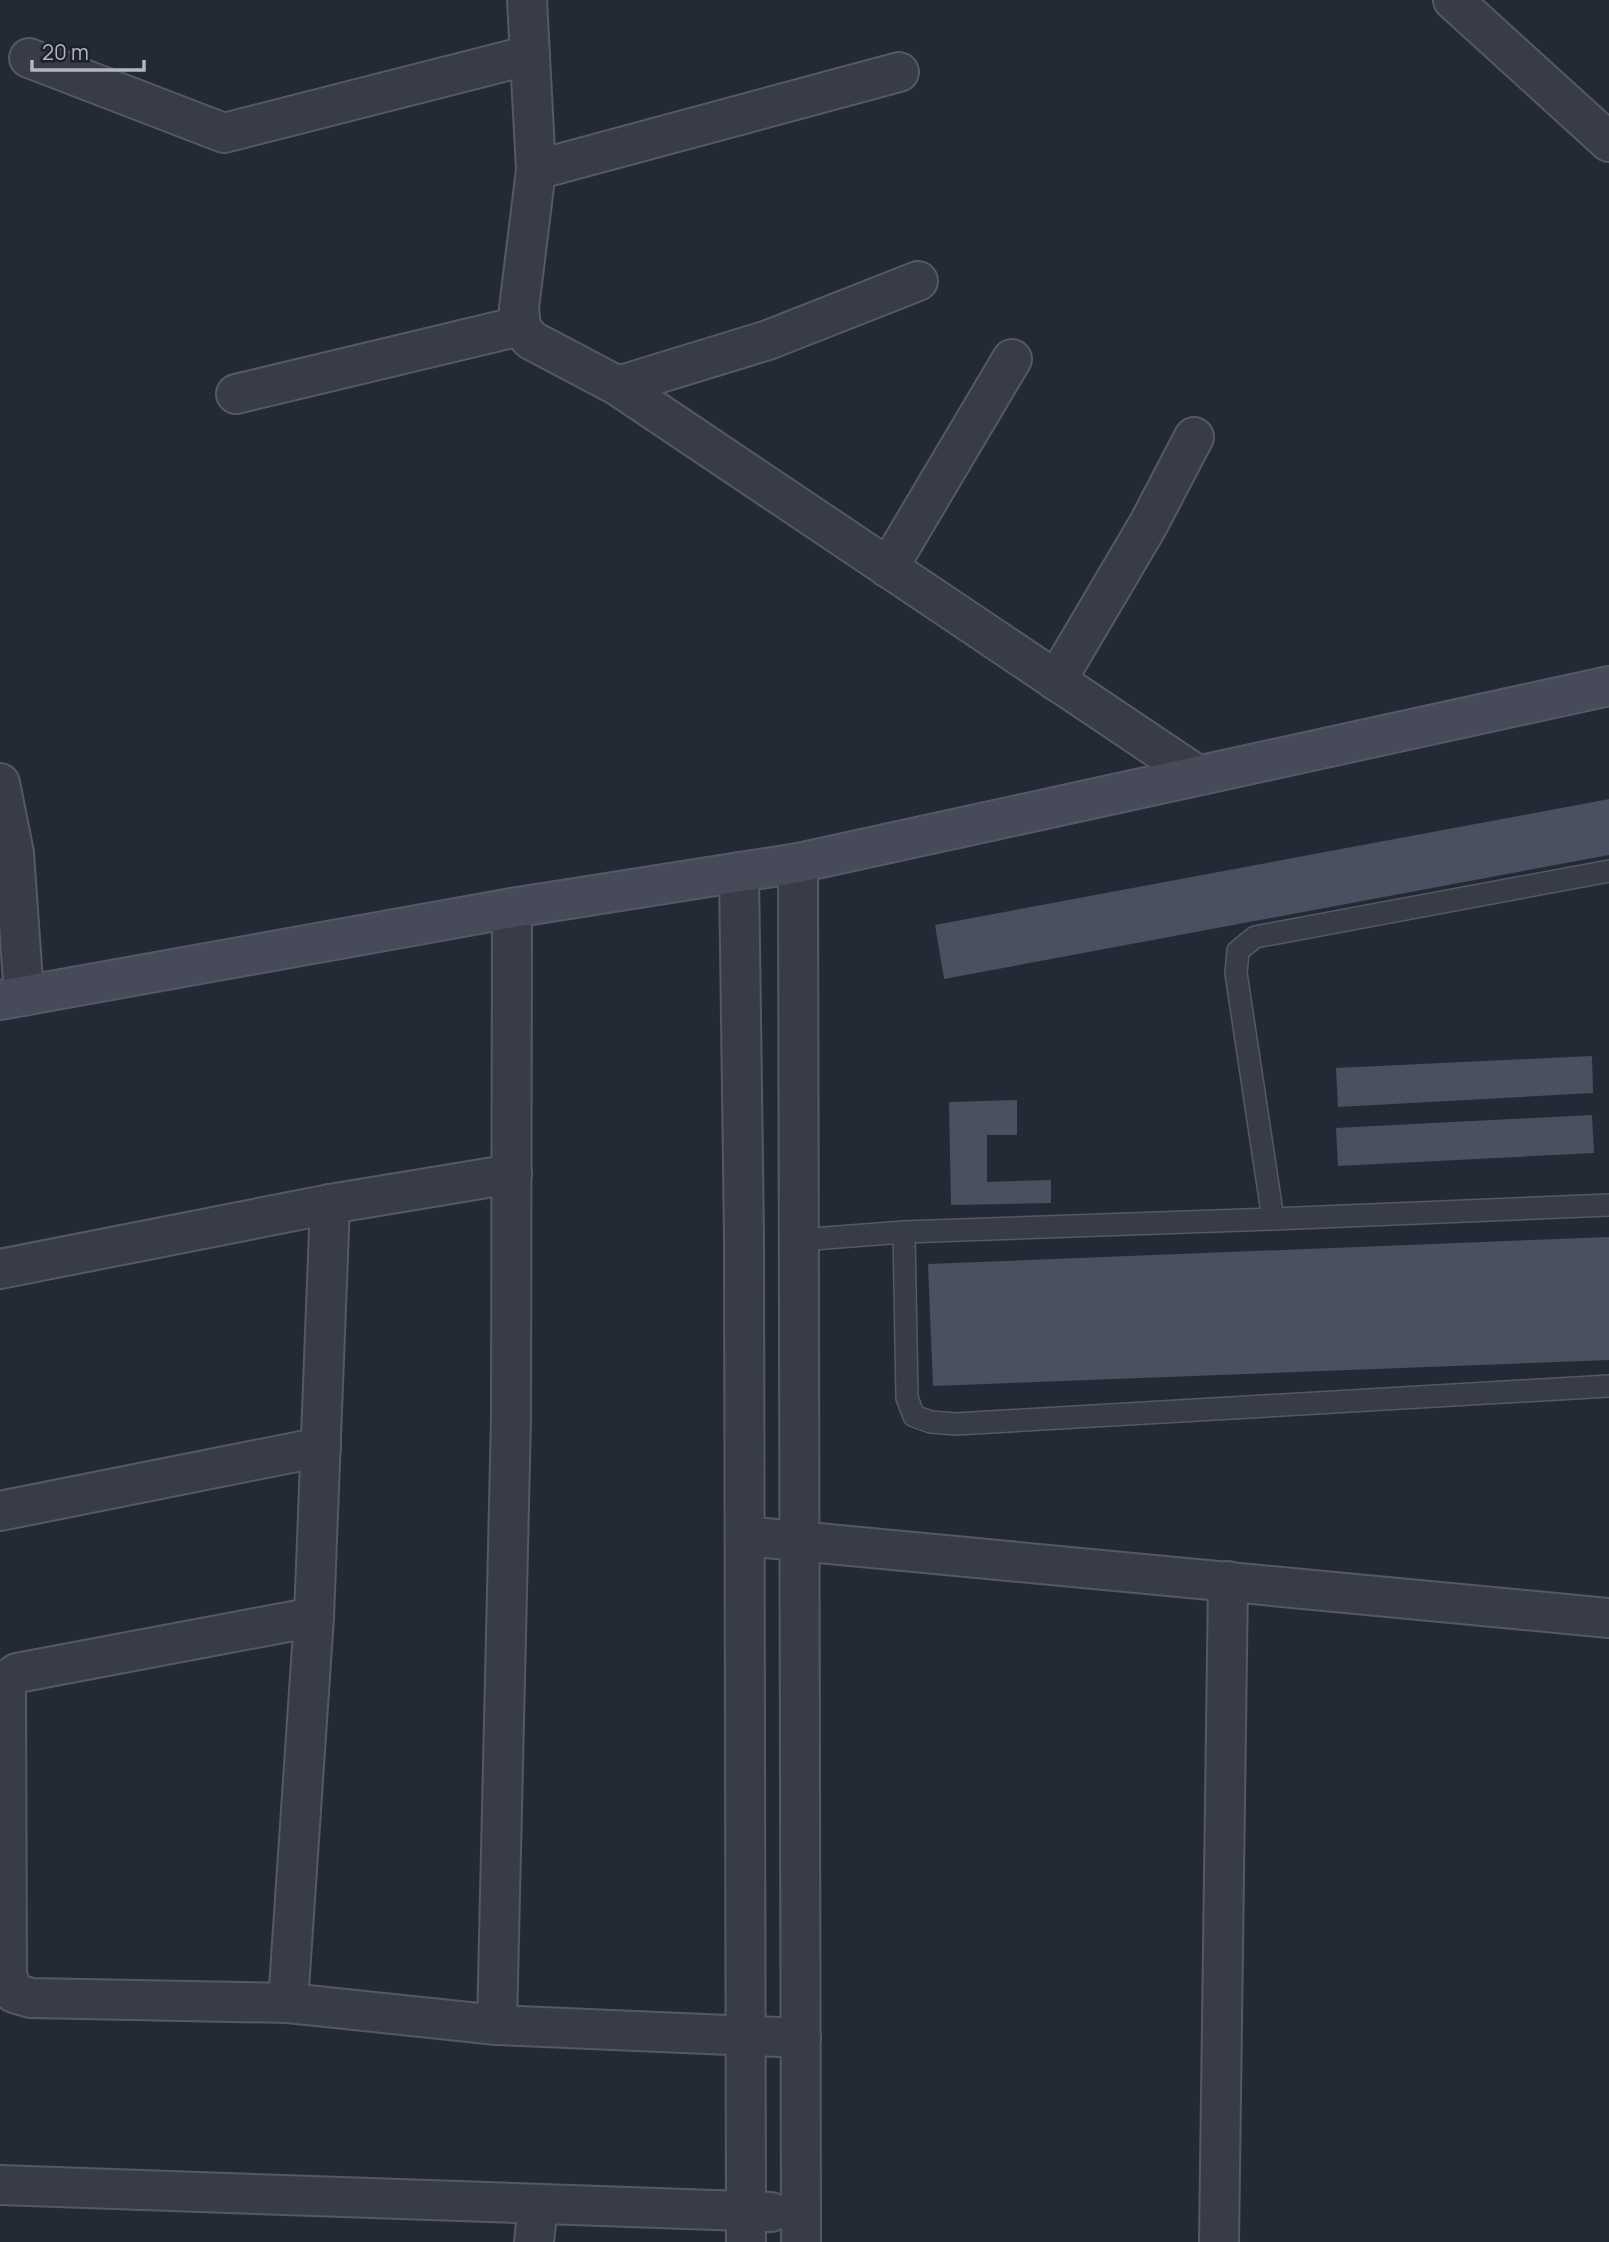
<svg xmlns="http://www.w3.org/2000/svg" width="1609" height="2242" font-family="Manrope,sans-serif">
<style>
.building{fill:#4b5060}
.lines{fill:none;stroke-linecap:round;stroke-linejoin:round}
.service-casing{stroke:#555965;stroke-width:24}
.minor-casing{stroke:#555965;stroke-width:42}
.secondary-casing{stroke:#555965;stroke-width:42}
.service{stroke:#373c47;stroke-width:21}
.minor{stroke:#373c47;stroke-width:38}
.secondary{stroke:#464a59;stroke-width:38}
</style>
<rect width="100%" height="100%" fill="#242936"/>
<g class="building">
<path d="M1609,799v56l-665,124 -9,-54z"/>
<path d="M1592,1056l1,37 -255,14 -2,-39z"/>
<path d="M1017,1100v35h-30v47l64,-2v23l-100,2 -2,-103z"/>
<path d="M1592,1115l2,38 -256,13 -2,-38z"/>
<path d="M1609,1237v123l-676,26 -5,-122z"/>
</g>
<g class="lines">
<g class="service-casing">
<g id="service">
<path d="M1273,1219l336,-14"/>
<path d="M904,1232l3,166 7,18 17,6 25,2 653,-38"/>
<path d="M799,1240l105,-8 369,-13 -37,-246 2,-22 17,-14 354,-66"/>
</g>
</g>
<g class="minor-casing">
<g id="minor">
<path d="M527,0l9,170 -17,138 2,20 10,12 87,46 579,389"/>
<path d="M1453,0l156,142"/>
<path d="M29,58l195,75 306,-78"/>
<path d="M536,170l363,-98"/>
<path d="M618,386l150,-46 150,-59"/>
<path d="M236,394l284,-68"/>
<path d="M888,568l124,-209"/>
<path d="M1056,681l92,-156 46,-88"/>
<path d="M0,783l14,70 10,143"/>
<path d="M798,863l3,1379"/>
<path d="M739,872l5,365 2,1005"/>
<path d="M0,1269l330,-65 182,-30"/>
<path d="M0,1511l321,-64"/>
<path d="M745,1536l864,82"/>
<path d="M314,1617l-297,56 -11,8 1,295 7,17 17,5 257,5 209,22 304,13"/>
<path d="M288,2003l26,-386 16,-413"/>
<path d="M497,2025l14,-607 1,-510"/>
<path d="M0,2185l771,27"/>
<path d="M534,2242l4,-37"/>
<path d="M1219,2242l9,-661"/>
</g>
</g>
<g class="secondary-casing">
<path id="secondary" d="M0,1000l512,-92 286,-45 811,-177"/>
</g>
<use href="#service" class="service"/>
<use href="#minor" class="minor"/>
<use href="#secondary" class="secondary"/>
</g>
<path d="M32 60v10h112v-10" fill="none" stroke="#b2b6c3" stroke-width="3.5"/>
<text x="42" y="60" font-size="21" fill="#b2b6c3" stroke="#1c212c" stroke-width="5" paint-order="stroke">20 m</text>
</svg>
